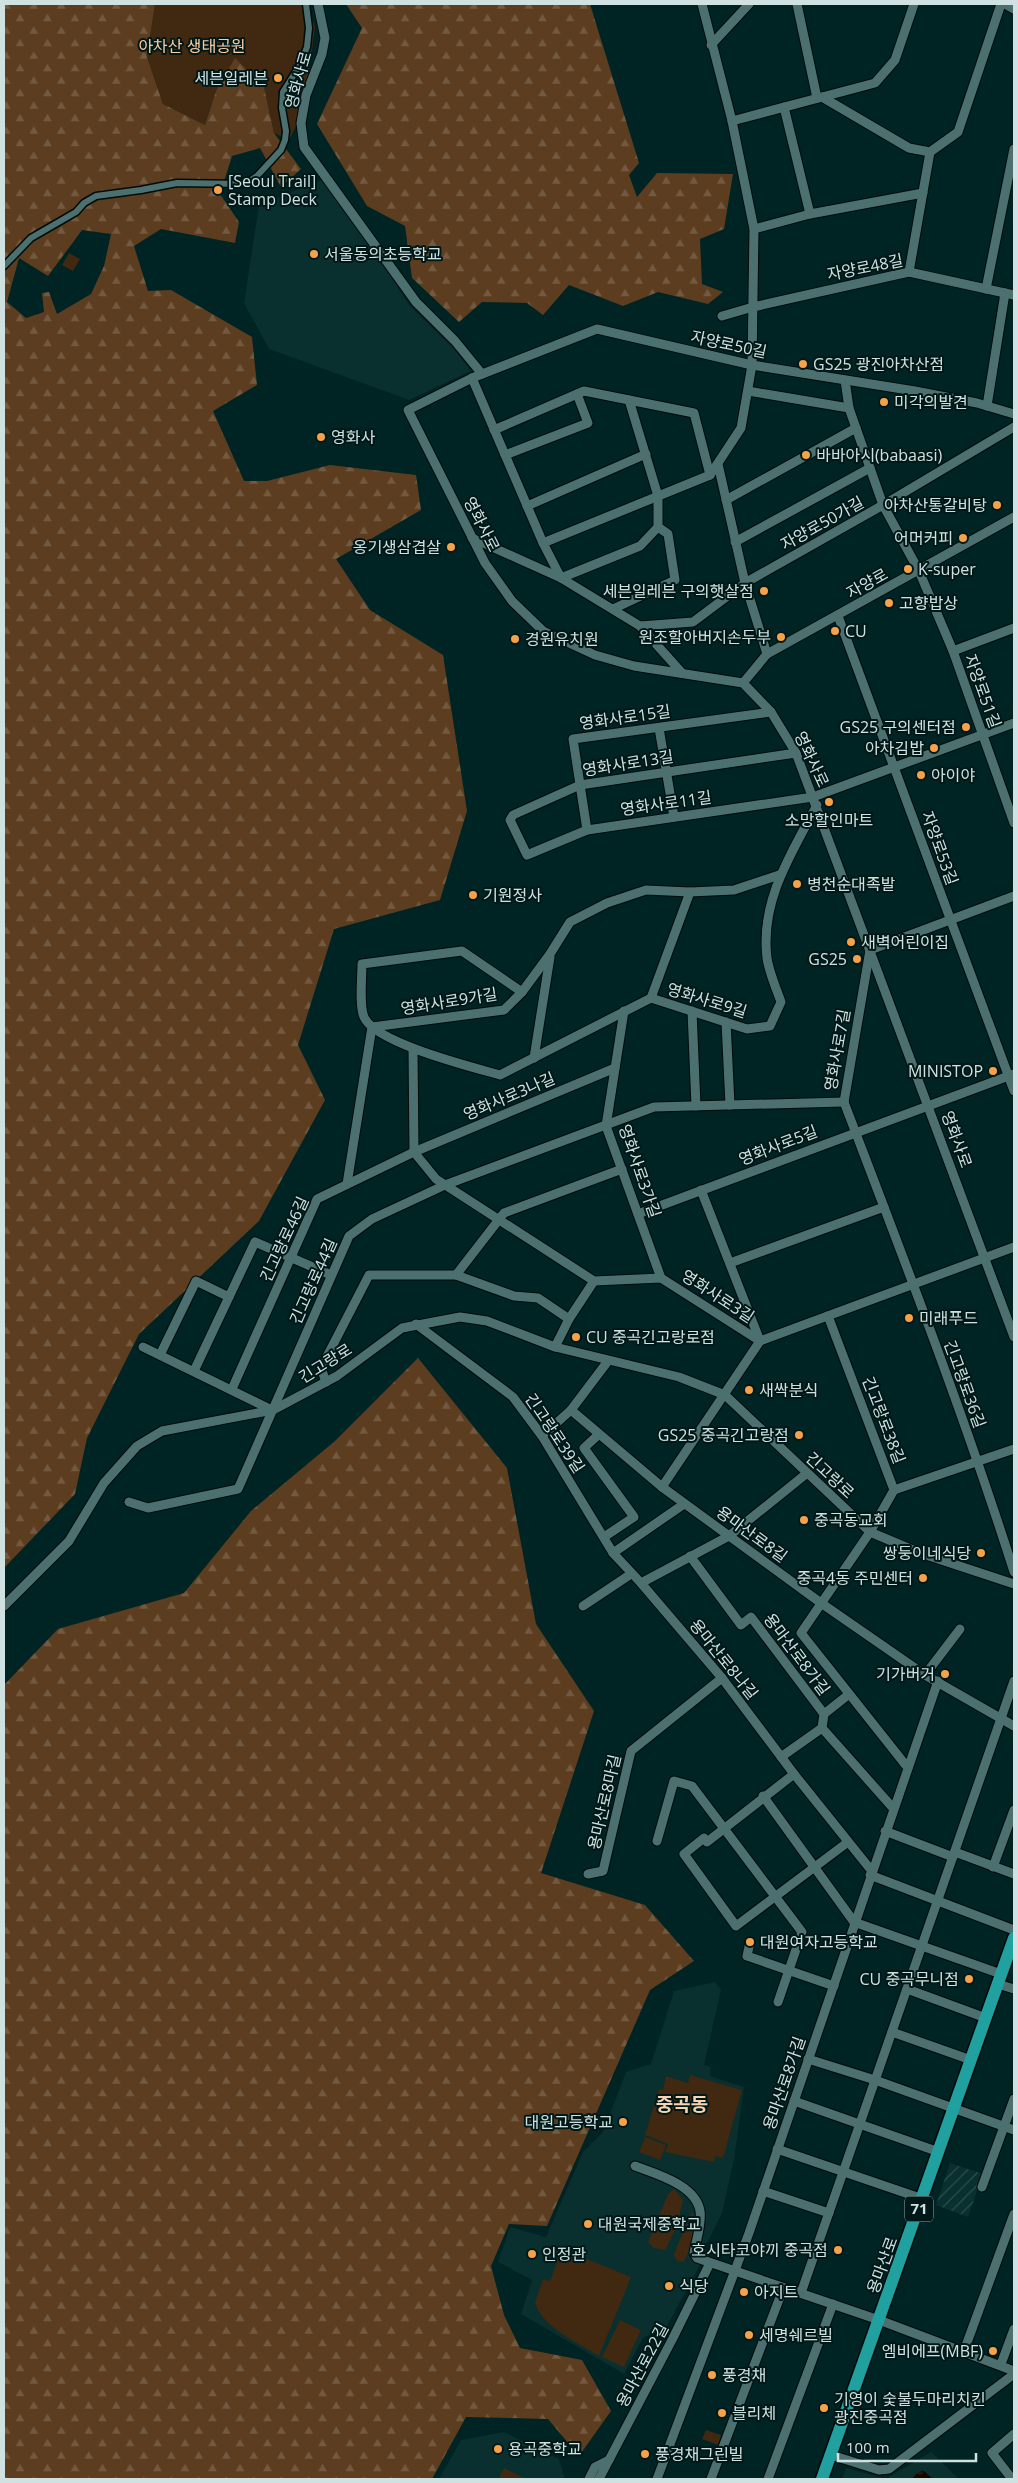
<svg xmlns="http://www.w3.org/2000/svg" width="1018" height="2483" font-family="'Open Sans','Noto Sans KR',sans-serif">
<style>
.built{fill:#092f2f}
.industrial{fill:url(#industrial-furrows)}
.green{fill:#412810}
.forest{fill:url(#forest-firs);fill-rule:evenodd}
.water{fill:url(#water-ripples)}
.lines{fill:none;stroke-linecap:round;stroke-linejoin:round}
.pedestrian-casing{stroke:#000b0b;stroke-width:9}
.minor-casing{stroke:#000b0b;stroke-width:11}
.primary-casing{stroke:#000b0b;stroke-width:15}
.pedestrian{stroke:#4c706f;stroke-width:6}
.minor{stroke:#4c706f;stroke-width:9}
.primary{stroke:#20a1a0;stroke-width:12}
.poi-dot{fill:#f7a149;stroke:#001818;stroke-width:2}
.labels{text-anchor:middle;stroke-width:4;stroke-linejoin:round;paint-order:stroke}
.shield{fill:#001818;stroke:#91a5a5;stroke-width:1}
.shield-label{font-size:15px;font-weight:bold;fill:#cfe2e1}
.park-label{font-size:16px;fill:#f9cca4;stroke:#001818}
.poi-label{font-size:16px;fill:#cfe2e1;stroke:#001818;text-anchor:start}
.street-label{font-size:16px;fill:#cfe2e1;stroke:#001818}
.quarter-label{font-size:19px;font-weight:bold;fill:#f8d3b2;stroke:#001818}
</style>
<defs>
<pattern id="industrial-furrows" width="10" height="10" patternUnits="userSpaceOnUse" patternTransform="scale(1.25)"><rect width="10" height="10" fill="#092f2f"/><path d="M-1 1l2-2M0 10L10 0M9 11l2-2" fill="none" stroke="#2c4d4d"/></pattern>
<pattern id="forest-firs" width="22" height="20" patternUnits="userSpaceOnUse" patternTransform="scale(1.25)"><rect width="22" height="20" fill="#5c3d1f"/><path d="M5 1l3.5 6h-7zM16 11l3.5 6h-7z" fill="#72593f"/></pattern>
<pattern id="water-ripples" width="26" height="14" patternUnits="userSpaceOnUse" patternTransform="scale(1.25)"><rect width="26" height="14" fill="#180500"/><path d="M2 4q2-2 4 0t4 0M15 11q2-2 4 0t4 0" fill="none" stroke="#392925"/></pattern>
</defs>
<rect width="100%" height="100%" fill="#002323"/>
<g class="built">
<path d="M324,179l20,26 66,101 43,42 18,23 -62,29 -140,-51 -25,-46 15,-98z"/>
<path d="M715,1982l6,8 -17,75 7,2 -1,9 34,11 -10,73 -12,53 -15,30 -7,22 -33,61 -24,12 -19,36 -103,-60 11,-34 -34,-18 12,-35 36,10 37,-85 20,-20 23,-60 25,-8 23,-73z"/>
<path d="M504,2432l55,27 6,20h-126l22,-39z"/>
<path d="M931,2452l28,27h-117l4,-11 40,11z"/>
</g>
<path class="industrial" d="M950,2163l33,11 -15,43 -32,-12z"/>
<g class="green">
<path d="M155,4h153l7,23 -6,44 -10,49 -10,20 -15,-7 -10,-46 -48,4 -11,34 -42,-21 -16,-47z"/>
<path d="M69,253l11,6 -7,12 -11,-6z"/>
<path d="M690,2075l52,15 -19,68 -8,-2 -1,6 -49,-10 3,-8 -23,-9 14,-46 4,1 3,-14 22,7z"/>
<path d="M645,2137l21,8 -6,15 -21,-8z"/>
<path d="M674,2189l9,11 -6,26 -12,24 -11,-2 -6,-6 20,-48z"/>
<path d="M692,2212c6,8 -3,44 -9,50l-6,-1 -3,-6c2,-6 16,-41 18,-43z"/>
<path d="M562,2249l69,28 -32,79c-22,-14 -55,-27 -64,-53l8,-24 7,2z"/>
<path d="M620,2320l21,10 -17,37 -22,-10z"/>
<path d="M706,2430l15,5 -3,10 -16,-6z"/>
<path d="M504,2468l22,11h-24l-3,-1z"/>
</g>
<g class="forest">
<path d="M4,4h151l-8,53 16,47 42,21 11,-34 19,-33 29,29 10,46 27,36 -20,18 -21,-39 -28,8 -12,38 19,28 -4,21 -74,-14 -27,17 14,45 23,-1 81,47 5,48 -44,26 31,70h23l63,-16 86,10 5,35 -85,49 34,51 73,45 24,156 -27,89 -106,29 -36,116 27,55 -66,121 -120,113 -52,104 -12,56 -71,74zM82,230l29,4 -7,32 -13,28 -34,20 -8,-22 -7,1 2,19 -18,6 -19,-16 12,-44 29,18z"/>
<path d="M346,4h244l49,159 -10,12 8,22 20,-24 76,1 -9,55 -24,10 2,45 21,8 -15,12 -50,-12 -35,14 -54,-21 -26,30 -16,-12 -45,-1 -23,20 -47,-44 -7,-52 -38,-20 -50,-82 45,-96z"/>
<path d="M418,1358l89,110 29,156 58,87 -53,162 104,32 49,56 -44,29 -103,236 -38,-2 -18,42 13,49 16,33 62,12 29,51 -32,45 -31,-37 -82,-2 -34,62h-428v-794l54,-56 126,-36 67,-82 84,-70z"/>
</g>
<path class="water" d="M924,2471l9,8h-21l6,-7z"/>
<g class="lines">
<g class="pedestrian-casing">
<path id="pedestrian" d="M4,266l27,-28 45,-26 8,-9 12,-7 45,-6 36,-7 68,1 12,-8 24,-26 4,-10 1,-9 -4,-23 1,-16 17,-27 7,-18 2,-19 -3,-24"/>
</g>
<g class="minor-casing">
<g id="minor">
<path d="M318,4l7,34 -3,16 -16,41 -5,28 3,24 112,155 39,39 27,33"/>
<path d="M702,4l30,117 22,108 -2,136 -11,63 -31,47"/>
<path d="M797,4l20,94"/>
<path d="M1005,4l9,5"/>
<path d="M711,45l38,-41"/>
<path d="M822,97l87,51 21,4 28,-20 43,-128"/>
<path d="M784,107l26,107"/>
<path d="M732,121l143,-38 20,-23 19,-56"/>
<path d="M754,229l56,-15 113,-21"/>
<path d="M909,272l21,-120"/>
<path d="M986,289l28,-140"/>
<path d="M722,316l31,-9 156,-35 105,23"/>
<path d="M472,378l71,165 18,35 79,-32 18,-19v-31l-29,-96"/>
<path d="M845,380l4,28 34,97 36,66 34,80 61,172"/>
<path d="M748,391l101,17"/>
<path d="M987,406l18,-113"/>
<path d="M1014,414l-37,-11 -62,-12 -163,-26 -155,-36 -125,49 -64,32 77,153 27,38 31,30 52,24 39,11 109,17 28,29 25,41 218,584"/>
<path d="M494,430l90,-39 110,22 16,62"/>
<path d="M505,455l83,-32 -11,-29"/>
<path d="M718,464l27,119 22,71"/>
<path d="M726,500l130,-72"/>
<path d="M527,506l119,-52"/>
<path d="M472,538l89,40 79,48 42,47"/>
<path d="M735,542l135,-74"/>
<path d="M543,543l167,-68"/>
<path d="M613,609l62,-29 -7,-46 -10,-7"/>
<path d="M838,616l176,475"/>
<path d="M640,626l53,-4 52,-39 138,-78 131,-78"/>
<path d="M953,651l61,-23"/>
<path d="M743,683l24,-29 247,-137"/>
<path d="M659,728l15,89"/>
<path d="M796,753l-216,32 -67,30 -3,5 17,35 60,-25 226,-33 201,-74"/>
<path d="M587,830l-14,-91 198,-27"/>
<path d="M522,992l-60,-41 -100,13c0,13 -3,42 2,53 11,26 108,50 136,58l151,-77 96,31 23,-3 11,-24c-5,-14 -12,-30 -14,-44 -7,-57 24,-104 50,-153"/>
<path d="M651,998l39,-106"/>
<path d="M624,1011l-18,115 55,152"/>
<path d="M692,1011l4,95"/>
<path d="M726,1022l4,83"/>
<path d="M372,1027l132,-17 18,-18 28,-38 20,-32 37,-19 39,-13 44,2 44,-2 45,-15"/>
<path d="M413,1049l1,103 22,27 158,102 67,-3 99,63"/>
<path d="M534,1058l16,-101"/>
<path d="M844,1102c59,155 120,312 170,470"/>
<path d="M844,1102l26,-152 144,-54"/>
<path d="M347,1184l25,-157"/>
<path d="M701,1190l59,151"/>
<path d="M638,1214l376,-140"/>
<path d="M730,1263l154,-56"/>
<path d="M456,1275l48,-62 118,-44"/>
<path d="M828,1316l66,174"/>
<path d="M416,1324l97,73 29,39 71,117 28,30 81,95 72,96 77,96"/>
<path d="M143,1347l129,63"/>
<path d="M555,1347l14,-28 25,-38"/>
<path d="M160,1355l36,-74 33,16"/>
<path d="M194,1371l61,-129 76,33"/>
<path d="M326,1382l-5,-14 48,-93h87l58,21 24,2 31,21"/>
<path d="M232,1389l85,-190 97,-47 201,-84"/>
<path d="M571,1410l91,77 159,116 104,72 89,51"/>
<path d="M598,1435l-14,13 50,69 -30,20"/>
<path d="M542,1436l29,-26 37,-49"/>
<path d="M662,1487l98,-146 254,-94"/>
<path d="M894,1490l-24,42 -69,101 107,135"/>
<path d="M894,1490l120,-41"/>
<path d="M129,1502l19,6 90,-19 111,-253 23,-17 73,-34 209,-78 190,-5"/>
<path d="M613,1553l71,-49"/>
<path d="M690,1556l51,69 10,-8 73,97 -2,14 71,80"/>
<path d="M641,1583l88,-47 77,-62"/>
<path d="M4,1606l65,-65 35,-58 33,-37 25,-15 111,-21 64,-34 65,-48 58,-11 27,4 68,26 124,30 46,18 145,137 50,21 94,31"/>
<path d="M583,1606l48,-32"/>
<path d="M925,1675l35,-46"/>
<path d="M824,1714l24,-19"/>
<path d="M781,1757l41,-29"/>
<path d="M794,1774l-87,68 -3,-4 -20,16 52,72 112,-84"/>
<path d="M763,1796l91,126 147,52"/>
<path d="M885,1831l68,26"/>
<path d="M657,1841l17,-60 18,5 110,146 -24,70"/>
<path d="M955,1852l59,22"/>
<path d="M993,1867l21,-57"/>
<path d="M588,1874l15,-3 28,-120 91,-73"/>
<path d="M870,1875l144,55"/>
<path d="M750,1942l-3,14 87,30"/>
<path d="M998,1984l16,5"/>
<path d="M907,1989l79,29"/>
<path d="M892,2032l79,28"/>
<path d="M808,2059l67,21 139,50"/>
<path d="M794,2101l145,51"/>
<path d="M777,2149l146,50"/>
<path d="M635,2166c21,8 61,19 65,45 2,13 -4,29 -6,42l3,5 182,62 135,51"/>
<path d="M982,2187l32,-88"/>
<path d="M763,2191l66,22"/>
<path d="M801,2293l213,-612"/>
<path d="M964,2351l50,-137"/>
<path d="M1001,2364l13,-35"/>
<path d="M831,2455l48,15 10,-1 125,-95"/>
<path d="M589,2479l6,-12 14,-7"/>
<path d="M599,2479l74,-141 37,-75"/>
<path d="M657,2479l92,-246 189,-552"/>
<path d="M711,2479l72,-190"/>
<path d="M768,2479l65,-175"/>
<path d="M1012,2479l-20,-26 22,-19"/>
</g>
</g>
<g class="primary-casing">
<path id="primary" d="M822,2479l192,-541"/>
</g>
<use href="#pedestrian" class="pedestrian"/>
<use href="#minor" class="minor"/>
<use href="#primary" class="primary"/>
</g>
<g class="poi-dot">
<circle cx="278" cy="78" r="5"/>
<circle cx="218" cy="190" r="5"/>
<circle cx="314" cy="254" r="5"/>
<circle cx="803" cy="364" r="5"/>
<circle cx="884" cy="402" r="5"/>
<circle cx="321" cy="437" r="5"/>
<circle cx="806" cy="455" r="5"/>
<circle cx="997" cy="505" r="5"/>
<circle cx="963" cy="538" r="5"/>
<circle cx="451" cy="547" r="5"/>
<circle cx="908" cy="569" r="5"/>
<circle cx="764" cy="591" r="5"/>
<circle cx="889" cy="603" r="5"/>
<circle cx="835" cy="631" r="5"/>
<circle cx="781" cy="637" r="5"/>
<circle cx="515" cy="639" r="5"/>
<circle cx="966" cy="727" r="5"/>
<circle cx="934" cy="748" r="5"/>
<circle cx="921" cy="775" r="5"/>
<circle cx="829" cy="802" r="5"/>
<circle cx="797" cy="884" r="5"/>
<circle cx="473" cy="895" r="5"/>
<circle cx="851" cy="942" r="5"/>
<circle cx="857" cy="959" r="5"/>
<circle cx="993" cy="1071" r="5"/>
<circle cx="909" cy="1318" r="5"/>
<circle cx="576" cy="1337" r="5"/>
<circle cx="749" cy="1390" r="5"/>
<circle cx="799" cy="1435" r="5"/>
<circle cx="804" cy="1520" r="5"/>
<circle cx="981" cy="1553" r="5"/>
<circle cx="923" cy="1578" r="5"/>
<circle cx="945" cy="1674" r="5"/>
<circle cx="750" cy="1942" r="5"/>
<circle cx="969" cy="1979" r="5"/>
<circle cx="623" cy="2122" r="5"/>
<circle cx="588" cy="2224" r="5"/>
<circle cx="838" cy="2250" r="5"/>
<circle cx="532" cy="2254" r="5"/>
<circle cx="669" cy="2286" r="5"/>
<circle cx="744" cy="2292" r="5"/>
<circle cx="749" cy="2335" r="5"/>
<circle cx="993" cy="2351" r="5"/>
<circle cx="712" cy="2375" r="5"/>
<circle cx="824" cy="2408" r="5"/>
<circle cx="722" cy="2413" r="5"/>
<circle cx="498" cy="2449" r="5"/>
<circle cx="645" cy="2454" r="5"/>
</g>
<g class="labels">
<rect class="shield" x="905" y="2196.5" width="28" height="25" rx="4"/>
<g class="shield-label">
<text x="919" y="2214">71</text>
</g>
<g class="park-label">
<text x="192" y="52">아차산 생태공원</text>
</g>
<g class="poi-label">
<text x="268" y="84" text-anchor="end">세븐일레븐</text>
<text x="228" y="187">[Seoul Trail]<tspan x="228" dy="18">Stamp Deck</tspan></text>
<text x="324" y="260">서울동의초등학교</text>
<text x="813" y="370">GS25 광진아차산점</text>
<text x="894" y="408">미각의발견</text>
<text x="331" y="443">영화사</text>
<text x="816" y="461">바바아시(babaasi)</text>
<text x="987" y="511" text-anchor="end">아차산통갈비탕</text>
<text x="953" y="544" text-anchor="end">어머커피</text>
<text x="441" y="553" text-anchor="end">옹기생삼겹살</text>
<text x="918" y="575">K-super</text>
<text x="754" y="597" text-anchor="end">세븐일레븐 구의햇살점</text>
<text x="899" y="609">고향밥상</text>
<text x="845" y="637">CU</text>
<text x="771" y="643" text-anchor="end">원조할아버지손두부</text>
<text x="525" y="645">경원유치원</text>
<text x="956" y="733" text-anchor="end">GS25 구의센터점</text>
<text x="924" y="754" text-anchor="end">아차김밥</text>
<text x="931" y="781">아이야</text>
<text x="829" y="826" text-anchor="middle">소망할인마트</text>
<text x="807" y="890">병천순대족발</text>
<text x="483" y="901">기원정사</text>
<text x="861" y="948">새벽어린이집</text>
<text x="847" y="965" text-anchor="end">GS25</text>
<text x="983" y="1077" text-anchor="end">MINISTOP</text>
<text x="919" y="1324">미래푸드</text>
<text x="586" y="1343">CU 중곡긴고랑로점</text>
<text x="759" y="1396">새싹분식</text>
<text x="789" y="1441" text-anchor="end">GS25 중곡긴고랑점</text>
<text x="814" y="1526">중곡동교회</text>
<text x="971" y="1559" text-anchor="end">쌍둥이네식당</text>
<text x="913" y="1584" text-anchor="end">중곡4동 주민센터</text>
<text x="935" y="1680" text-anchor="end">기가버거</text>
<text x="760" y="1948">대원여자고등학교</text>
<text x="959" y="1985" text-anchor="end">CU 중곡무니점</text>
<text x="613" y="2128" text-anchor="end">대원고등학교</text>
<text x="598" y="2230">대원국제중학교</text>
<text x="828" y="2256" text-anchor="end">호시타코야끼 중곡점</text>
<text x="542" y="2260">인정관</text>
<text x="679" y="2292">식당</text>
<text x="754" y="2298">아지트</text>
<text x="759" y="2341">세명쉐르빌</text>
<text x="983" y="2357" text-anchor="end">엠비에프(MBF)</text>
<text x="722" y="2381">풍경채</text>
<text x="834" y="2405">기영이 숯불두마리치킨<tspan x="834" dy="18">광진중곡점</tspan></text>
<text x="732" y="2419">블리체</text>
<text x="508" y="2455">용곡중학교</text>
<text x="655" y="2460">풍경채그린빌</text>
</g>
<g class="street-label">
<text transform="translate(298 80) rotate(-74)" y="6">영화사로</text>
<text transform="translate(865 267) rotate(-11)" y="6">자양로48길</text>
<text transform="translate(729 344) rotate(12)" y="6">자양로50길</text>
<text transform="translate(822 523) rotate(-29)" y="6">자양로50가길</text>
<text transform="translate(482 524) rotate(63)" y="6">영화사로</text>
<text transform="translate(867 583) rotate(-29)" y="6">자양로</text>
<text transform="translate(983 691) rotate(70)" y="6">자양로51길</text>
<text transform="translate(625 717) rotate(-8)" y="6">영화사로15길</text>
<text transform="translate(812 759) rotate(65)" y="6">영화사로</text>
<text transform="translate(628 763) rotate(-9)" y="6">영화사로13길</text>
<text transform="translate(666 803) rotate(-8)" y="6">영화사로11길</text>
<text transform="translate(940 848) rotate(70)" y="6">자양로53길</text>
<text transform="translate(707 1000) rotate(17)" y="6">영화사로9길</text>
<text transform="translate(449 1001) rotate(-9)" y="6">영화사로9가길</text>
<text transform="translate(837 1050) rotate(-80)" y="6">영화사로7길</text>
<text transform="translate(509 1096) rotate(-23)" y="6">영화사로3나길</text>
<text transform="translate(957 1139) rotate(70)" y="6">영화사로</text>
<text transform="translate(778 1145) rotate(-21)" y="6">영화사로5길</text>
<text transform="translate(640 1171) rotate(71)" y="6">영화사로3가길</text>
<text transform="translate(284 1239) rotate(-65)" y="6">긴고랑로46길</text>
<text transform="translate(313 1281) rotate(-66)" y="6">긴고랑로44길</text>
<text transform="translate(718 1296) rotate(33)" y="6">영화사로3길</text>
<text transform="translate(325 1363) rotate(-32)" y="6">긴고랑로</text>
<text transform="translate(965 1384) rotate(70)" y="6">긴고랑로36길</text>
<text transform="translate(884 1420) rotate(69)" y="6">긴고랑로38길</text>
<text transform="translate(555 1433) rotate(56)" y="6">긴고랑로39길</text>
<text transform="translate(830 1475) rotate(43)" y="6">긴고랑로</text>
<text transform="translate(752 1534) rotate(36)" y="6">용마산로8길</text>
<text transform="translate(797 1654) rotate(53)" y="6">용마산로8가길</text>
<text transform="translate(724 1659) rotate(51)" y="6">용마산로8나길</text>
<text transform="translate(604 1802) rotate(-77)" y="6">용마산로8마길</text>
<text transform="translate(784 2083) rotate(-71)" y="6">용마산로8가길</text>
<text transform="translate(882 2265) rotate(-70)" y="6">용마산로</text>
<text transform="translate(642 2365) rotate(-62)" y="6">용마산로22길</text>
</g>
<g class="quarter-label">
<text x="682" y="2111">중곡동</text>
</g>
</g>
<rect width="1018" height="2483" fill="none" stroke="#cfe2e1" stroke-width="10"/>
<path d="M838 2453v8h138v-8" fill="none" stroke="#cfe2e1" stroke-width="2.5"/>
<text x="846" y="2453" font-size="15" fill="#cfe2e1" stroke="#001818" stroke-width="4" paint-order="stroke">100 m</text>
</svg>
